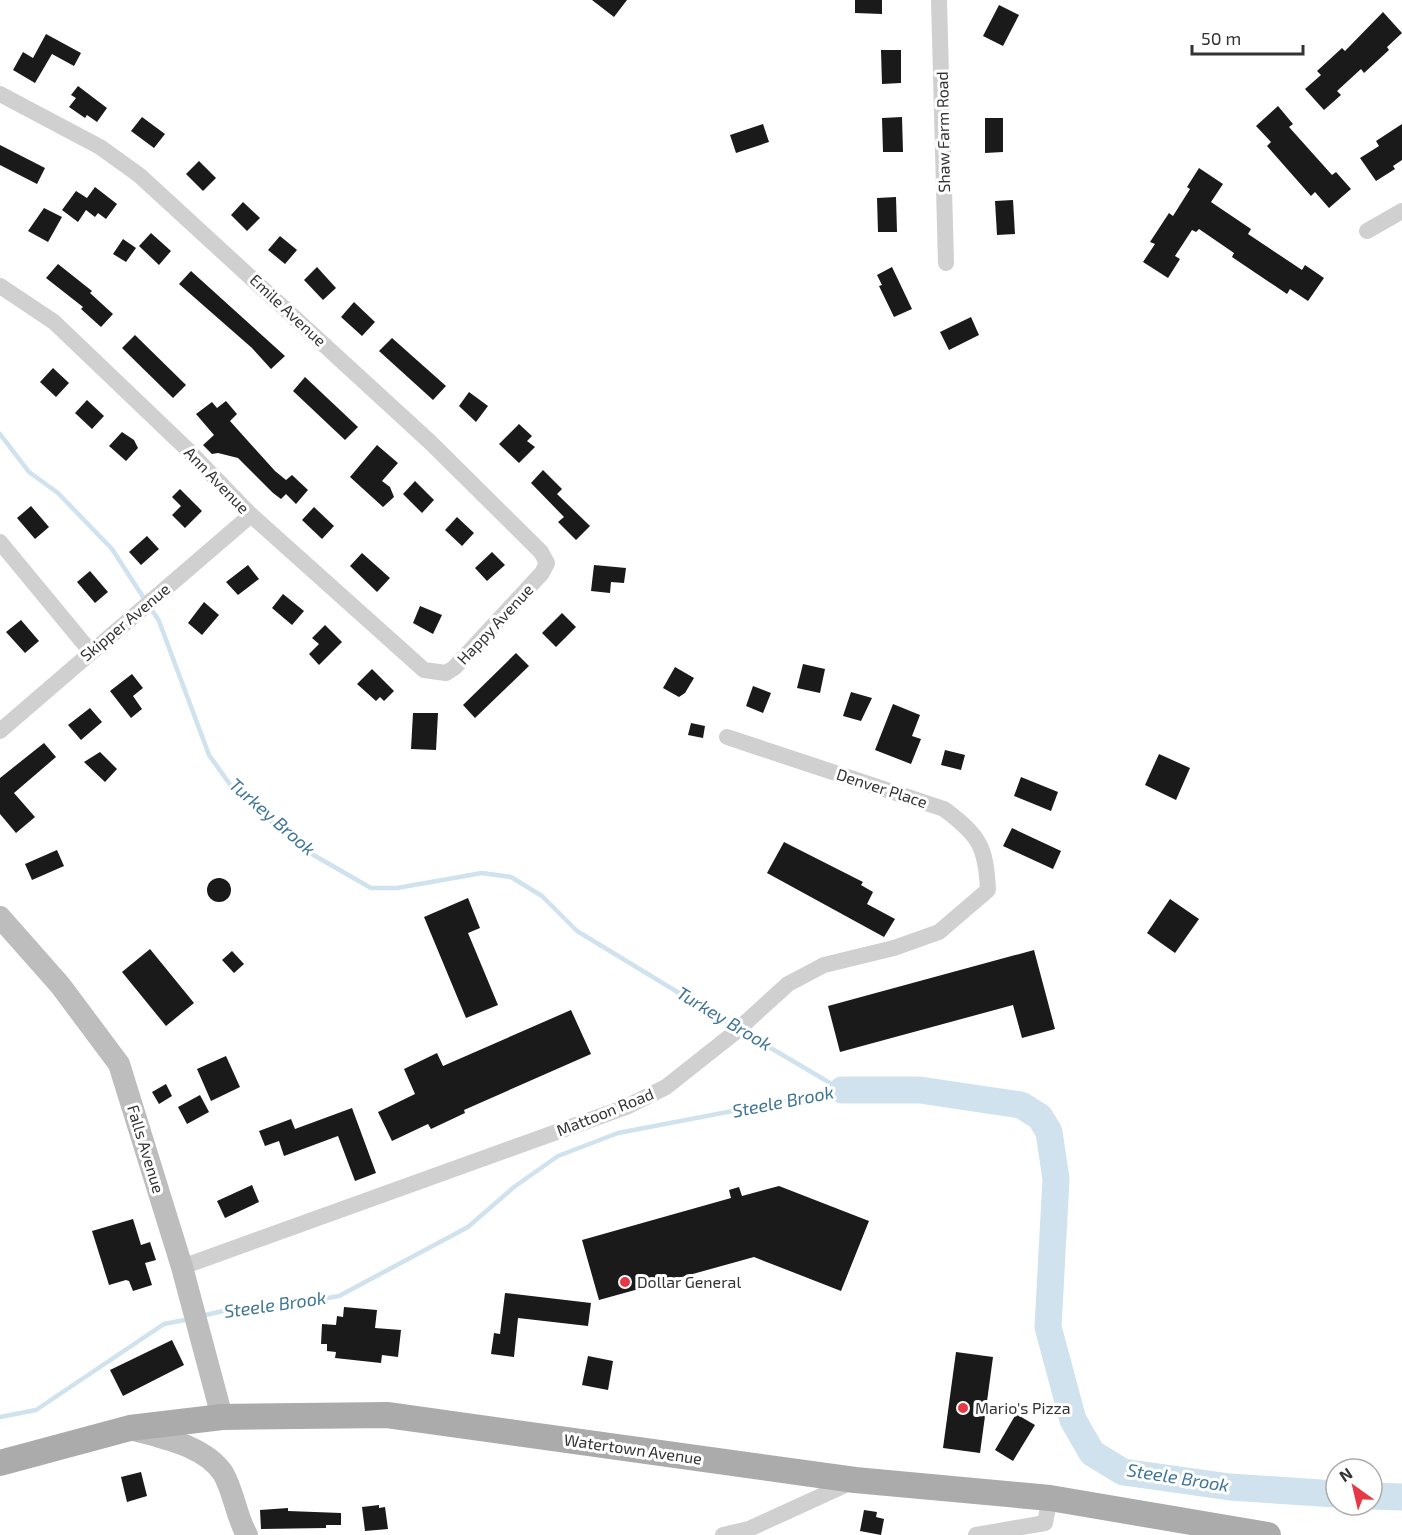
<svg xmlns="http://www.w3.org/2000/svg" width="1402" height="1535" font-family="'Exo 2',sans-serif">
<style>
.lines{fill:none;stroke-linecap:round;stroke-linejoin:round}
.stream{stroke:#cfe2ee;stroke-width:4.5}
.river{stroke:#cfe2ee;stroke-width:27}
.building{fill:#1a1a1a}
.street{stroke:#d0d0d0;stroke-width:16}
.secondary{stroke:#bdbdbd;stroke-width:22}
.primary{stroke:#ababab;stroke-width:26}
.poi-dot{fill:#e63946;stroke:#fff;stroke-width:2}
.labels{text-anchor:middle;stroke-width:6;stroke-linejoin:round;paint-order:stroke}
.street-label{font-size:16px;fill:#333;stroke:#fff}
.poi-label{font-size:16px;fill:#333;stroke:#fff;text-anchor:start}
.water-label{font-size:18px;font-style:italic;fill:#3f7597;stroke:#fff}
</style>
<rect width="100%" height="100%" fill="#fff"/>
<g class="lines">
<g class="stream">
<path d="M0,434l29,38 29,21 54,56 33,51"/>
<path d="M150,607l9,14 50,134 25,35 69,59 68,39h26l85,-15 29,4 31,19 35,35 158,96"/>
<path d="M742,1031l100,59"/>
<path d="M201,1316l31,-7 57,-4 50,-9 129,-69 46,-40 44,-31 60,-23 224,-43"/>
<path d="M0,1417l36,-7 128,-86 26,-5"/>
</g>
<g class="river">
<path d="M842,1090h78l101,15 19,12 9,15 7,47 -8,148 25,93 19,33 31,19 107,15 106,7"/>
<path d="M1372,1496l30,1"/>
</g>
</g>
<g class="building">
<path d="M592,0h35l-13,17z"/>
<path d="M855,0h27v14l-27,-1z"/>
<path d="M999,5l20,10 -16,31 -20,-10z"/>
<path d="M1383,12l19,21 -15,14 2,3 -25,23 -3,-4 -24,22 4,4 -17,15 -19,-21 16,-14 -4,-4 25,-23 3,3z"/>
<path d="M46,34l35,19 -7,13 -22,-12 -17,29 -22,-13 10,-18 10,6z"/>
<path d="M881,50h20v33l-19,1z"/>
<path d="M78,86l29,22 -10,14 -10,-7 -2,3 -16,-11 7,-9 -5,-3z"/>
<path d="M1278,106l15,18 -4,3 43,48 4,-3 15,17 -22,19 -14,-16 -4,4 -44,-50 4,-4 -15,-16z"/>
<path d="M142,117l23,17 -11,14 -23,-17z"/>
<path d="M902,117l1,35h-20l-1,-34z"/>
<path d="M985,118h18v34l-18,1z"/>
<path d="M763,124l6,18 -33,11 -6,-18z"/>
<path d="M1402,124v36l-9,6 2,3 -19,12 -16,-23 19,-12 -3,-5z"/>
<path d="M0,145l45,23 -8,16 -37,-19z"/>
<path d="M199,161l17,17 -13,13 -17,-17z"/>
<path d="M1199,168l24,16 -12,18 40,27 -3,5 54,36 3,-5 19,13 -16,23 -18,-12 -3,5 -55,-37 2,-4 -35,-24 -3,3 -4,-2 -17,26 5,3 -12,19 -25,-16 12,-18 -5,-2 19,-29 4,3 17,-27 -3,-2z"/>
<path d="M95,187l22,17 -11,15 -8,-6 -3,4 -9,-7 -8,12 -16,-12 14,-19 11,7z"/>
<path d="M896,197l1,35h-19l-1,-34z"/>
<path d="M1013,200l2,34 -18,1 -2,-34z"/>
<path d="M243,202l17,16 -13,13 -16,-16z"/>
<path d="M44,208l18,9 -14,25 -20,-11z"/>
<path d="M151,233l20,18 -12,14 -20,-19z"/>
<path d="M280,236l17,14 -12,14 -17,-14z"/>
<path d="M123,239l13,9 -10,14 -13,-8z"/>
<path d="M58,264l34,27 -2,2 23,21 -12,13 -20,-18 2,-2 -37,-29z"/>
<path d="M317,267l19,21 -13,12 -19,-20z"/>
<path d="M892,267l20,42 -18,8 -15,-31 3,-1 -5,-10z"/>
<path d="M191,271l94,85 -14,13 -19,-21 -73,-64z"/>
<path d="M354,302l21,20 -13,14 -21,-19z"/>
<path d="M971,317l8,18 -30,15 -9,-18z"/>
<path d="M135,335l51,50 -13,13 -51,-50z"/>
<path d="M392,338l54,48 -13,14 -54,-49z"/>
<path d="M53,368l16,15 -13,14 -16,-15z"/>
<path d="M305,377l53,50 -13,13 -52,-49z"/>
<path d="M469,392l19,14 -12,16 -17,-16z"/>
<path d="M87,400l17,16 -12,13 -17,-16z"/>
<path d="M226,401l11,13 -7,7 45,50 11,9 6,-5 16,15 -12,14 -10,-10 -5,5 -8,-6 -35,-35 -20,-5 -6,1 -9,-9 11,-10 -18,-21 16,-12 5,6z"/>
<path d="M519,424l13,12 -5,5 8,6 -16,16 -20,-19z"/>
<path d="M122,432l12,8 4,8 -12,13 -17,-15z"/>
<path d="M377,445l21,18 -16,18 8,6 4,10 -11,10 -33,-30z"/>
<path d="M543,470l19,19 -5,5 33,32 -14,14 -18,-18 6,-5 -33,-34z"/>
<path d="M415,481l19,19 -12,13 -19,-19z"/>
<path d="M180,489l22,22 -17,17 -13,-13 9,-9 -9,-9z"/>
<path d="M31,506l18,21 -14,12 -18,-21z"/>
<path d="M314,507l20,19 -12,13 -20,-19z"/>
<path d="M457,517l17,16 -12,13 -17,-16z"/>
<path d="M147,536l12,13 -18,16 -12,-13z"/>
<path d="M492,552l13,13 -18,16 -12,-13z"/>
<path d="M362,553l28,25 -13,14 -27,-26z"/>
<path d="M248,565l11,14 -21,16 -12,-13z"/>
<path d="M594,565l32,3 -2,15 -13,-1 -1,11 -19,-2z"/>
<path d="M90,571l18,21 -13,11 -18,-21z"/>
<path d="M283,594l21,17 -12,14 -20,-17z"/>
<path d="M204,602l15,13 -17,20 -14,-12z"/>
<path d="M420,606l22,9 -9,19 -20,-11z"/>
<path d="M562,613l14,14 -20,20 -14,-14z"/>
<path d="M21,620l18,21 -14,12 -19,-21z"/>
<path d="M325,625l17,17 -23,23 -10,-11 10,-10 -7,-6z"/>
<path d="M516,653l13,13 -54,52 -12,-13z"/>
<path d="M803,664l22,5 -5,24 -23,-5z"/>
<path d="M675,667l19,11 -9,15 -6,4 -16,-9z"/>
<path d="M372,669l22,22 -10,10 -4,-4 -4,4 -19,-17z"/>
<path d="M132,674l11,14 -10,8 9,13 -11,9 -21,-27z"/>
<path d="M753,686l18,7 -8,20 -17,-7z"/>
<path d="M851,692l21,6 -11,23 -18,-5z"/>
<path d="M893,704l27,11 -8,21 9,3 -10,25 -36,-14z"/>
<path d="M90,708l12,14 -21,18 -13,-15z"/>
<path d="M413,713h25l-2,37 -25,-1z"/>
<path d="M691,723l14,3 -2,12 -15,-3z"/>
<path d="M44,743l12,14 -42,36 21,24 -19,16 -16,-19v-36z"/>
<path d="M945,750l20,5 -4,15 -20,-5z"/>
<path d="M100,752l17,17 -12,13 -21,-20z"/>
<path d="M1159,754l31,14 -14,32 -31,-15z"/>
<path d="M1021,777l37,15 -7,19 -37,-15z"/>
<path d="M1012,828l49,23 -8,18 -50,-23z"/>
<path d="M784,842l79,40 -2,3 12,7 -6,12 28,15 -11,18 -117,-64z"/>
<path d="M57,850l7,16 -32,14 -7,-16z"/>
<circle cx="219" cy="890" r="12"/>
<path d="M468,898l12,30 -12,5 30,72 -32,13 -42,-101z"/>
<path d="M1170,899l29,20 -24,34 -28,-20z"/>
<path d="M150,949l44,54 -28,23 -44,-54z"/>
<path d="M1034,950l21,79 -33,9 -9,-33 -173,47 -12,-46z"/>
<path d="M232,951l12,13 -10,9 -12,-13z"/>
<path d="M571,1010l20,44 -127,56 1,3 -34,16 -3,-5 -36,17 -14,-29 37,-18 -11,-25 33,-16 6,13z"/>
<path d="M226,1056l14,31 -29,14 -14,-32z"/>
<path d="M166,1084l6,12 -13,8 -7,-12z"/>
<path d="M200,1095l9,17 -22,12 -9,-17z"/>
<path d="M352,1108l24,65 -21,8 -17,-45 -54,20 -5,-15 -14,5 -6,-15 32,-12 4,10z"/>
<path d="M252,1185l7,17 -34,16 -8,-17z"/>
<path d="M779,1186l90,35 -28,70 -87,-34 -155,43 -17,-60 149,-42 -2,-8 10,-3 3,9z"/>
<path d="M133,1219l8,26 9,-3 6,18 -11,3 7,22 -19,6 -4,-10 -3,-1 -17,5 -17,-54z"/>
<path d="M505,1293l86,10 -3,23 -70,-8 -4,39 -23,-3 3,-21 6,1z"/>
<path d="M344,1307l33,3 -2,18 26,2 -3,27 -16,-2 -1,8 -46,-5 1,-6 -9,-1v-7h-6l1,-20 14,1 1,-9 6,1z"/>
<path d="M172,1340l12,25 -61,31 -13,-26z"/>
<path d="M956,1352l37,5 -13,96 -37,-5z"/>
<path d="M588,1356l25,5 -5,29 -26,-5z"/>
<path d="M1016,1414l19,11 -22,36 -18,-11z"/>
<path d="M141,1472l6,24 -20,6 -6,-25z"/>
<path d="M379,1505v3l6,-1 3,22 -23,2 -3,-24z"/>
<path d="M288,1508v3l53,2v12h-15v3l-65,1 -1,-19z"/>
<path d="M864,1510l13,2 -1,5 8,2 -3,16 -21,-4z"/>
</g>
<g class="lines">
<g class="street">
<path d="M939,0l7,263"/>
<path d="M0,94l100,53 39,28 291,267 111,110 6,11 -5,10 -88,95 -8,5 -22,-3 -173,-155 -61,-63 -136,-130 -54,-36"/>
<path d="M1367,231l35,-20"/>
<path d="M0,542l90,109"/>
<path d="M0,731l251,-216"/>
<path d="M182,1267l444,-160 40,-20 67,-53 55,-50 36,-19 70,-17 45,-16 49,-42c-2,-44 -9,-55 -44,-81l-217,-72"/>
<path d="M723,1535l26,-6 105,-48"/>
<path d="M976,1535l69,-12 5,-25"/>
</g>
<g class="secondary">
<path d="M0,917l60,68 59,79 63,203 40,150"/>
<path d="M131,1429c30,9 73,16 92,44 11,19 13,43 24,62"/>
</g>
<path class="primary" d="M0,1463l130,-35 92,-11 165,-2 468,65 195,18 218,37"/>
</g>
<g class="poi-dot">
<circle cx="625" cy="1282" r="6"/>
<circle cx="963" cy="1408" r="6"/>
</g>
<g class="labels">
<g class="street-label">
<text transform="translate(943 132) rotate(-91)" y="6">Shaw Farm Road</text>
<text transform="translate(288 310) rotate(43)" y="6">Emile Avenue</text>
<text transform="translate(217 480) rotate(46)" y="6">Ann Avenue</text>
<text transform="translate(125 622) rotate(-40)" y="6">Skipper Avenue</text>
<text transform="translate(495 624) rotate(-47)" y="6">Happy Avenue</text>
<text transform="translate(882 788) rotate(18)" y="6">Denver Place</text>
<text transform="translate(605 1112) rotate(-22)" y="6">Mattoon Road</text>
<text transform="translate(146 1149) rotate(73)" y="6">Falls Avenue</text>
<text transform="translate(633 1449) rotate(8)" y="6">Watertown Avenue</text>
</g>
<g class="poi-label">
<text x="637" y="1288">Dollar General</text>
<text x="975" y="1414">Mario's Pizza</text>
</g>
<g class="water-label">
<text transform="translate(272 817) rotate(41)" y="6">Turkey Brook</text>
<text transform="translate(724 1019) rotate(31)" y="6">Turkey Brook</text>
<text transform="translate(783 1102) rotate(-11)" y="6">Steele Brook</text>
<text transform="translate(275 1305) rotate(-8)" y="6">Steele Brook</text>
<text transform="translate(1178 1478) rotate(9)" y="6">Steele Brook</text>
</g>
</g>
<g transform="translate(1354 1487) rotate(326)"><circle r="28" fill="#ffffff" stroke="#adadad" stroke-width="1.5"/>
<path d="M0-4.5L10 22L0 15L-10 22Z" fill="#e63946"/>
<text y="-9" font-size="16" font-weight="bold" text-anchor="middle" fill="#333333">N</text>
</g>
<path d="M1192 45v9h111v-9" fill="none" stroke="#333333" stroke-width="3"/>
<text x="1201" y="45" font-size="18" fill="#333333" stroke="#ffffff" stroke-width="4.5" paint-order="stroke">50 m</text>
</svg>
